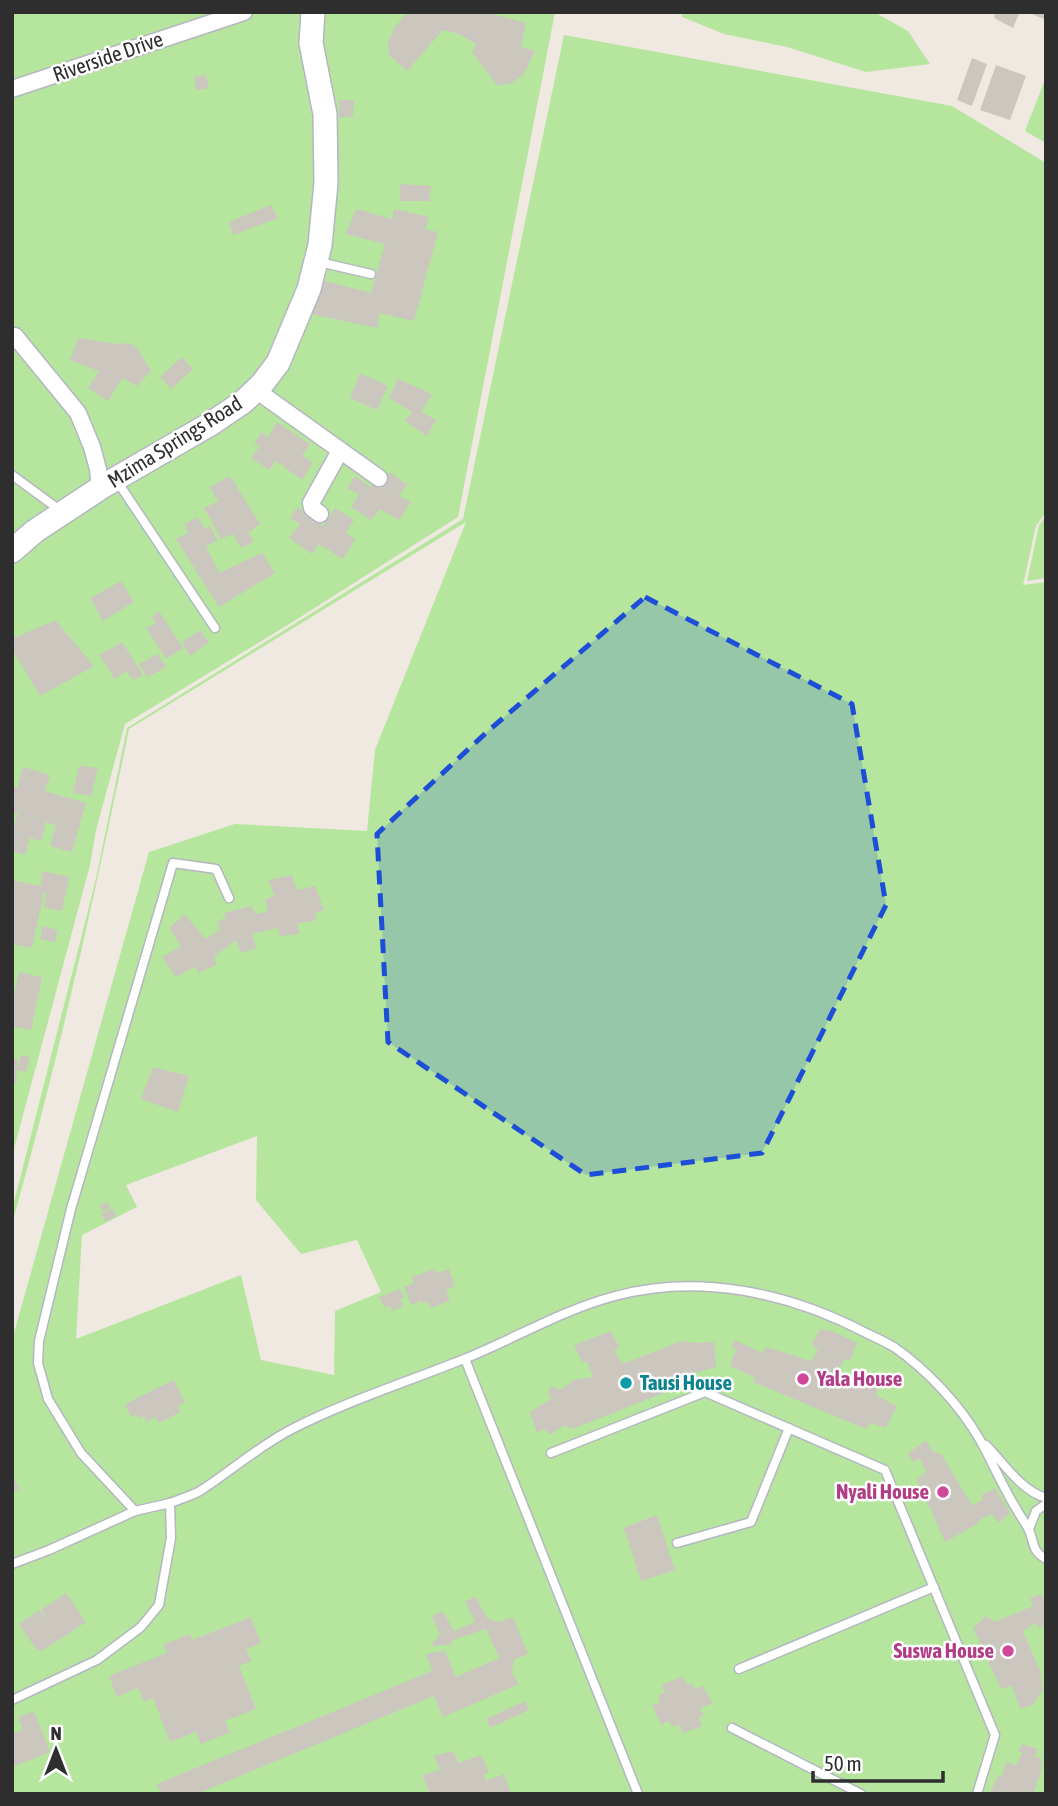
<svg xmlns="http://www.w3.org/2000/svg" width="1058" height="1806" font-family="'Asap Condensed',sans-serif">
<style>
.green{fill:#b6e59e;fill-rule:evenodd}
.building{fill:#cbc7bf}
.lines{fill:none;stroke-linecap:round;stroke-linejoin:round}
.lane-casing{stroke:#b4b7c1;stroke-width:11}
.street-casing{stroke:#b4b7c1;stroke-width:19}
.secondary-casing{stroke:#b4b7c1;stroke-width:26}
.lane{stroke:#fff;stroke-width:8}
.street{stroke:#fff;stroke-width:16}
.secondary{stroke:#fff;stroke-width:23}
.marked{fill:#1d4ed8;fill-opacity:0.2;stroke:#1d4ed8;stroke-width:5;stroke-dasharray:14 9;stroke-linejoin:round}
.hotel-dot{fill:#d1479c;stroke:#fff;stroke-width:2.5}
.culture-dot{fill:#0f9aa8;stroke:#fff;stroke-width:2.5}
.labels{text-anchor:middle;stroke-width:5;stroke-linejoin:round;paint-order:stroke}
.street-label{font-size:21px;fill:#2e2e2e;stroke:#fff}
.hotel-label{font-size:21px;font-weight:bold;fill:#b23c85;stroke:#fff;text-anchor:end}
.culture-label{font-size:21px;font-weight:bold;fill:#0d838f;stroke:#fff;text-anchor:start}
</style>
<rect width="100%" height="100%" fill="#efe9e1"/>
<g class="green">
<path d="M12,12h543l-97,505 -164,104 -169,103 -29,106 -6,35 -78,291z"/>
<path d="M681,12h193l34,19 22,33 -64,8 -79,-25 -63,-13 -42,-17z"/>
<path d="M564,35l388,71 94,57v349l-10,14 -13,59 23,-3v1212h-1034v-454l137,-488 86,-28 132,7 8,-81 91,-228 -337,207c-34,166 -71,332 -117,495v-14l83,-327 32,-155 336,-209zM257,1136l-1,64 45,54 56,-14 24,52 -46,19 -1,64 -73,-15 -20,-85 -165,64 6,-104 55,-28 -11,-22z"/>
<path d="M1046,77v66l-21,-12z"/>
<path d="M1046,516v62l-19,3 12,-56z"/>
</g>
<g class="building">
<path d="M408,12h87v3l31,8 -5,24 14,4 -11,23 -14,10 -13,1 -25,-33 4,-8 -17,-10 -16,-4 -36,41 -18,-16 -1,-12 6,-15z"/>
<path d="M995,12h19l5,2 -6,14 -19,-10z"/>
<path d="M1027,12h19v8z"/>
<path d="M972,58l15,6 -15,42 -15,-6z"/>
<path d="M996,65l30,11 -16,44 -30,-10z"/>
<path d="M206,75l3,13 -13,2 -2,-13z"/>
<path d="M339,100h15l-1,16 -14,2z"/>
<path d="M400,184l31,2 -2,15h-29z"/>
<path d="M271,205l7,13 -45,17 -4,-13z"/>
<path d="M356,209l36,10 2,-10 35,8 -4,12 13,3 -24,89 -34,-8 -3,15 -70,-15 14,-33 50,13 14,-49 -39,-10z"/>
<path d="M78,338l39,6 14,-1 7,6 13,22 -14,15 -15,-8 -14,23 -20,-13 11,-17 -29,-11z"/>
<path d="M182,357l11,12 -22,20 -11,-12z"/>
<path d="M360,373l28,13 -11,24 -27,-12z"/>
<path d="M398,379l34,15 -11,18 15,8 -9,16 -22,-15 7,-9 -23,-14z"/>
<path d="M277,422l33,22 -8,12 11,6 -11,18 -26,-19 -7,9 -18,-12 9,-12 -6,-3 8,-11 6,5z"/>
<path d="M390,472l17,13 -9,11 13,6 -12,18 -19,-11 -9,11 -20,-13 8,-13 -12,-6 8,-12 16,11 3,-4 6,4z"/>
<path d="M230,476l30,48 -12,9 6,9 -13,6 -8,-14 -12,5 -17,-31 14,-7 -8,-14z"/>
<path d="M297,507l26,19 12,-18 19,12 -8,13 9,6 -12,20 -24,-15 -7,10 -23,-16 11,-14 -10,-6z"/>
<path d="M198,517l7,12 5,-3 8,14 -12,6 13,27 43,-20 13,20 -56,34 -43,-68 12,-6 -4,-9z"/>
<path d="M121,581l13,21 -31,19 -13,-23z"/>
<path d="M159,611l24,37 -17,11 -20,-31 10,-5 -5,-6z"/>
<path d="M55,620l39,46 -54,30 -28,-47v-10z"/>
<path d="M200,630l9,12 -19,14 -8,-14z"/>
<path d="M122,642l21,33 -10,5 -7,-9 -11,8 -16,-24z"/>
<path d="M158,654l8,13 -19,10 -8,-13z"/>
<path d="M79,766l19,2 -7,28 -18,-3z"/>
<path d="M23,767l27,8 -5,16 41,12 -14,49 -22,-6 6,-21 -10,-3 -5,19 -11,-3 -5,17 -13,-4v-21l6,-16 -6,-2v-26l5,2z"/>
<path d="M43,871l26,6 -7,34 -18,-4 2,-14h-2l-12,55 -20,-4v-64l28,6z"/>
<path d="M292,875l5,15 18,-4 9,24 -9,3 1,7 -19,4 3,10 -20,2 -2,-8 -26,6 4,14 -15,5 -5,-13 -21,16 1,9 -17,8 -4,-6 -19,10 -14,-20 19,-11 -12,-18 16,-14 20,25 15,-9 -3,-8 9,-5 -2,-4 27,-7 5,8 12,-3 -3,-11 9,-4 -5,-16z"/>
<path d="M43,926l15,4 -3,12 -15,-3z"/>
<path d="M19,972l23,5 -11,53 -19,-4v-23z"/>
<path d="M21,1055l9,2 -4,15 -9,-2z"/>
<path d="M12,1059h6l-2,24 -4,-1z"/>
<path d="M153,1067l36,9 -11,36 -37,-13z"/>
<path d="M107,1202l3,5 -7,5 -3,-6z"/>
<path d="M112,1208l5,8 -12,6 -3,-8z"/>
<path d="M435,1269l1,4 13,-4 6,18 -9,3 4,10 -19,8 -3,-7 -6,3 -1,-3 -10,4 -7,-18 10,-4 -2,-6z"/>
<path d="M400,1289l4,8 -4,3 3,6 -11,5 -3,-6 -4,3 -6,-11z"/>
<path d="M820,1329l14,3 23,11 -7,18 -6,-2 -7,15 41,15 -1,7 20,10 -11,22 -16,-5 -4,6 -113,-47 1,-5 -24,-11 6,-17 -5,-3 4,-6 27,13 4,-6 45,14 7,-10 -6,-7z"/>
<path d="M611,1331l8,16 -5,4 8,13 60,-23 15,2 17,-1 2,25 -21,6 -16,14 -107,42 -7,-4 -15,10 -6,-6 -7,4 -7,-21 21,-13 -3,-7 4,-6 8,4 14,-10 19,-3 -6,-16 -5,1 -8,-17z"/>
<path d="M174,1380l11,23 -8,3 3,6 -21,11 -3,-6 -11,5v-6l-6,2 -2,-4 -6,3 -6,-13z"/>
<path d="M926,1441l7,11 8,2 31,51 10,-5v-5l13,-7 15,25 -12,10 -6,-9 -11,5 -4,5 -32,18 -28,-62 9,-9 -6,-12 -7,3 -5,-9z"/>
<path d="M12,1474l7,15 -7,3z"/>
<path d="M657,1515l18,55 -34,11 -17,-53z"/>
<path d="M66,1593l20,29 -44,29 -7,-3 -16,-24 20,-14 10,14 -8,-14z"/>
<path d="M1041,1594l5,9v22l-7,3 -4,-5 -12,8 17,40 3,18 -10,16 -13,4 -8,-23 -11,3 -28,-61 13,-12 9,6 38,-16 -3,-8z"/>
<path d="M476,1597l11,21 11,4 15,-5 15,37 -14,6 -2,12 7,12 -76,33 -9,-21 -238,98h-35l-4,-10 275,-113 -6,-17 19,-3 11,26 43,-19 -13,-29 -33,11 -4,5 -19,1 10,-11 -8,-19 11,-5 11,20 21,-9 -10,-21z"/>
<path d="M251,1617l10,26 -15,6 5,12 -12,5 17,43 -31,12 5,11 -29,12 -5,-12 -26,10 -17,-44 -9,4 -6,-14 -21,9 -8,-21 58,-23 -4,-8 27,-11 2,6z"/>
<path d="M683,1676l4,9 5,-2 2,6 9,-3 10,17 -13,5 4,8 -5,1 3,9 -19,7 -4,-9 -7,3 -3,-6 -8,4 -9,-20 7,-2v-8l6,-3 -3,-7z"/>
<path d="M525,1701l4,9 -39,18 -4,-9z"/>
<path d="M34,1711l16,41 -38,15v-33l11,-4 -5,-13z"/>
<path d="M1022,1744l16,5 -3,7 7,3 -1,13 -8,22h-43l6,-15 7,-5 3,-12 11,3 5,-12 -4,-3z"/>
<path d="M453,1751l6,12 22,-8 8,17 -5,3 2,6 18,-7 7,20h-89l7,-3 -7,-16 18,-5 -6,-14z"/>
</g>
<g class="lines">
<g class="lane-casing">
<g id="lane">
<path d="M319,262l52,12"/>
<path d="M12,475l49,36"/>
<path d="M117,481l98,147"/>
<path d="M465,1359l173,435"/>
<path d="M986,1445c18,18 34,45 60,53"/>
<path d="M551,1453l154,-61 180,78 110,265 -18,59"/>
<path d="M135,1511l-54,-58 -33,-54 -10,-36 1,-22 32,-132 102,-346 43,6 13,29"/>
<path d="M1029,1529l7,-18 10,-7"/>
<path d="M677,1543l74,-21 38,-94"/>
<path d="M12,1564l37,-14 86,-39 35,-8"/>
<path d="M739,1669l195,-82"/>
<path d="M12,1700l85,-40 44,-33 18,-22 12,-67 -1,-35c10,-4 21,-7 30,-12 31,-20 59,-45 92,-62 55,-28 115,-47 172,-70 50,-20 98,-49 151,-63 85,-23 175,-3 251,37 9,4 19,9 28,14 33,23 66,58 86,93 13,23 23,48 37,70 3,6 8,12 11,18 7,13 2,22 18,31"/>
<path d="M732,1728l129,66"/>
</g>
</g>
<g class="street-casing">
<g id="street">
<path d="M12,89l232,-77"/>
<path d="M15,336l63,77 14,34 6,22 2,20"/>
<path d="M256,390l123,88"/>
<path d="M320,514l-8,-6 -1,-5 29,-52"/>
</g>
</g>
<g class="secondary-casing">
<path id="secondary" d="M12,551l23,-20 70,-46 107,-62 31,-21 19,-18 16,-21 31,-74 11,-44 6,-62 -1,-69 -14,-71 2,-31"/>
</g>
<use href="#lane" class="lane"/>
<use href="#street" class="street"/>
<use href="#secondary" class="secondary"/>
</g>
<path class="marked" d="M645,597l207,107 34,201 -124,248 -176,22 -198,-133 -11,-208 111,-103z"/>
<g class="hotel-dot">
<circle cx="803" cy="1379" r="7"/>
<circle cx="943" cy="1492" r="7"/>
<circle cx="1008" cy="1651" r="7"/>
</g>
<circle class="culture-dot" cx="626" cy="1383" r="7"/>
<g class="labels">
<g class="street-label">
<text transform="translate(108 57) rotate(-19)" y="7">Riverside Drive</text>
<text transform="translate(175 442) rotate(-32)" y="7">Mzima Springs Road</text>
</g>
<g class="hotel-label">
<text x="817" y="1386" text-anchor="start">Yala House</text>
<text x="929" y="1499">Nyali House</text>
<text x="994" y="1658">Suswa House</text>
</g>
<g class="culture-label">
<text x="640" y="1390">Tausi House</text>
</g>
</g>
<rect width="1058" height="1806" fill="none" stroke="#2e2e2e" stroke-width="28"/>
<g transform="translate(56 1750)" stroke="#ffffff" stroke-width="5" paint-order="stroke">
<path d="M0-5L12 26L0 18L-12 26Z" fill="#2e2e2e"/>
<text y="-10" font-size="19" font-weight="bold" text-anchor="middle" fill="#2e2e2e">N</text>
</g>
<path d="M813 1771v10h130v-10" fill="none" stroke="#2e2e2e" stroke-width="3.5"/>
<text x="824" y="1771" font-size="21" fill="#2e2e2e" stroke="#ffffff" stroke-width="5" paint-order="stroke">50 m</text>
</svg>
